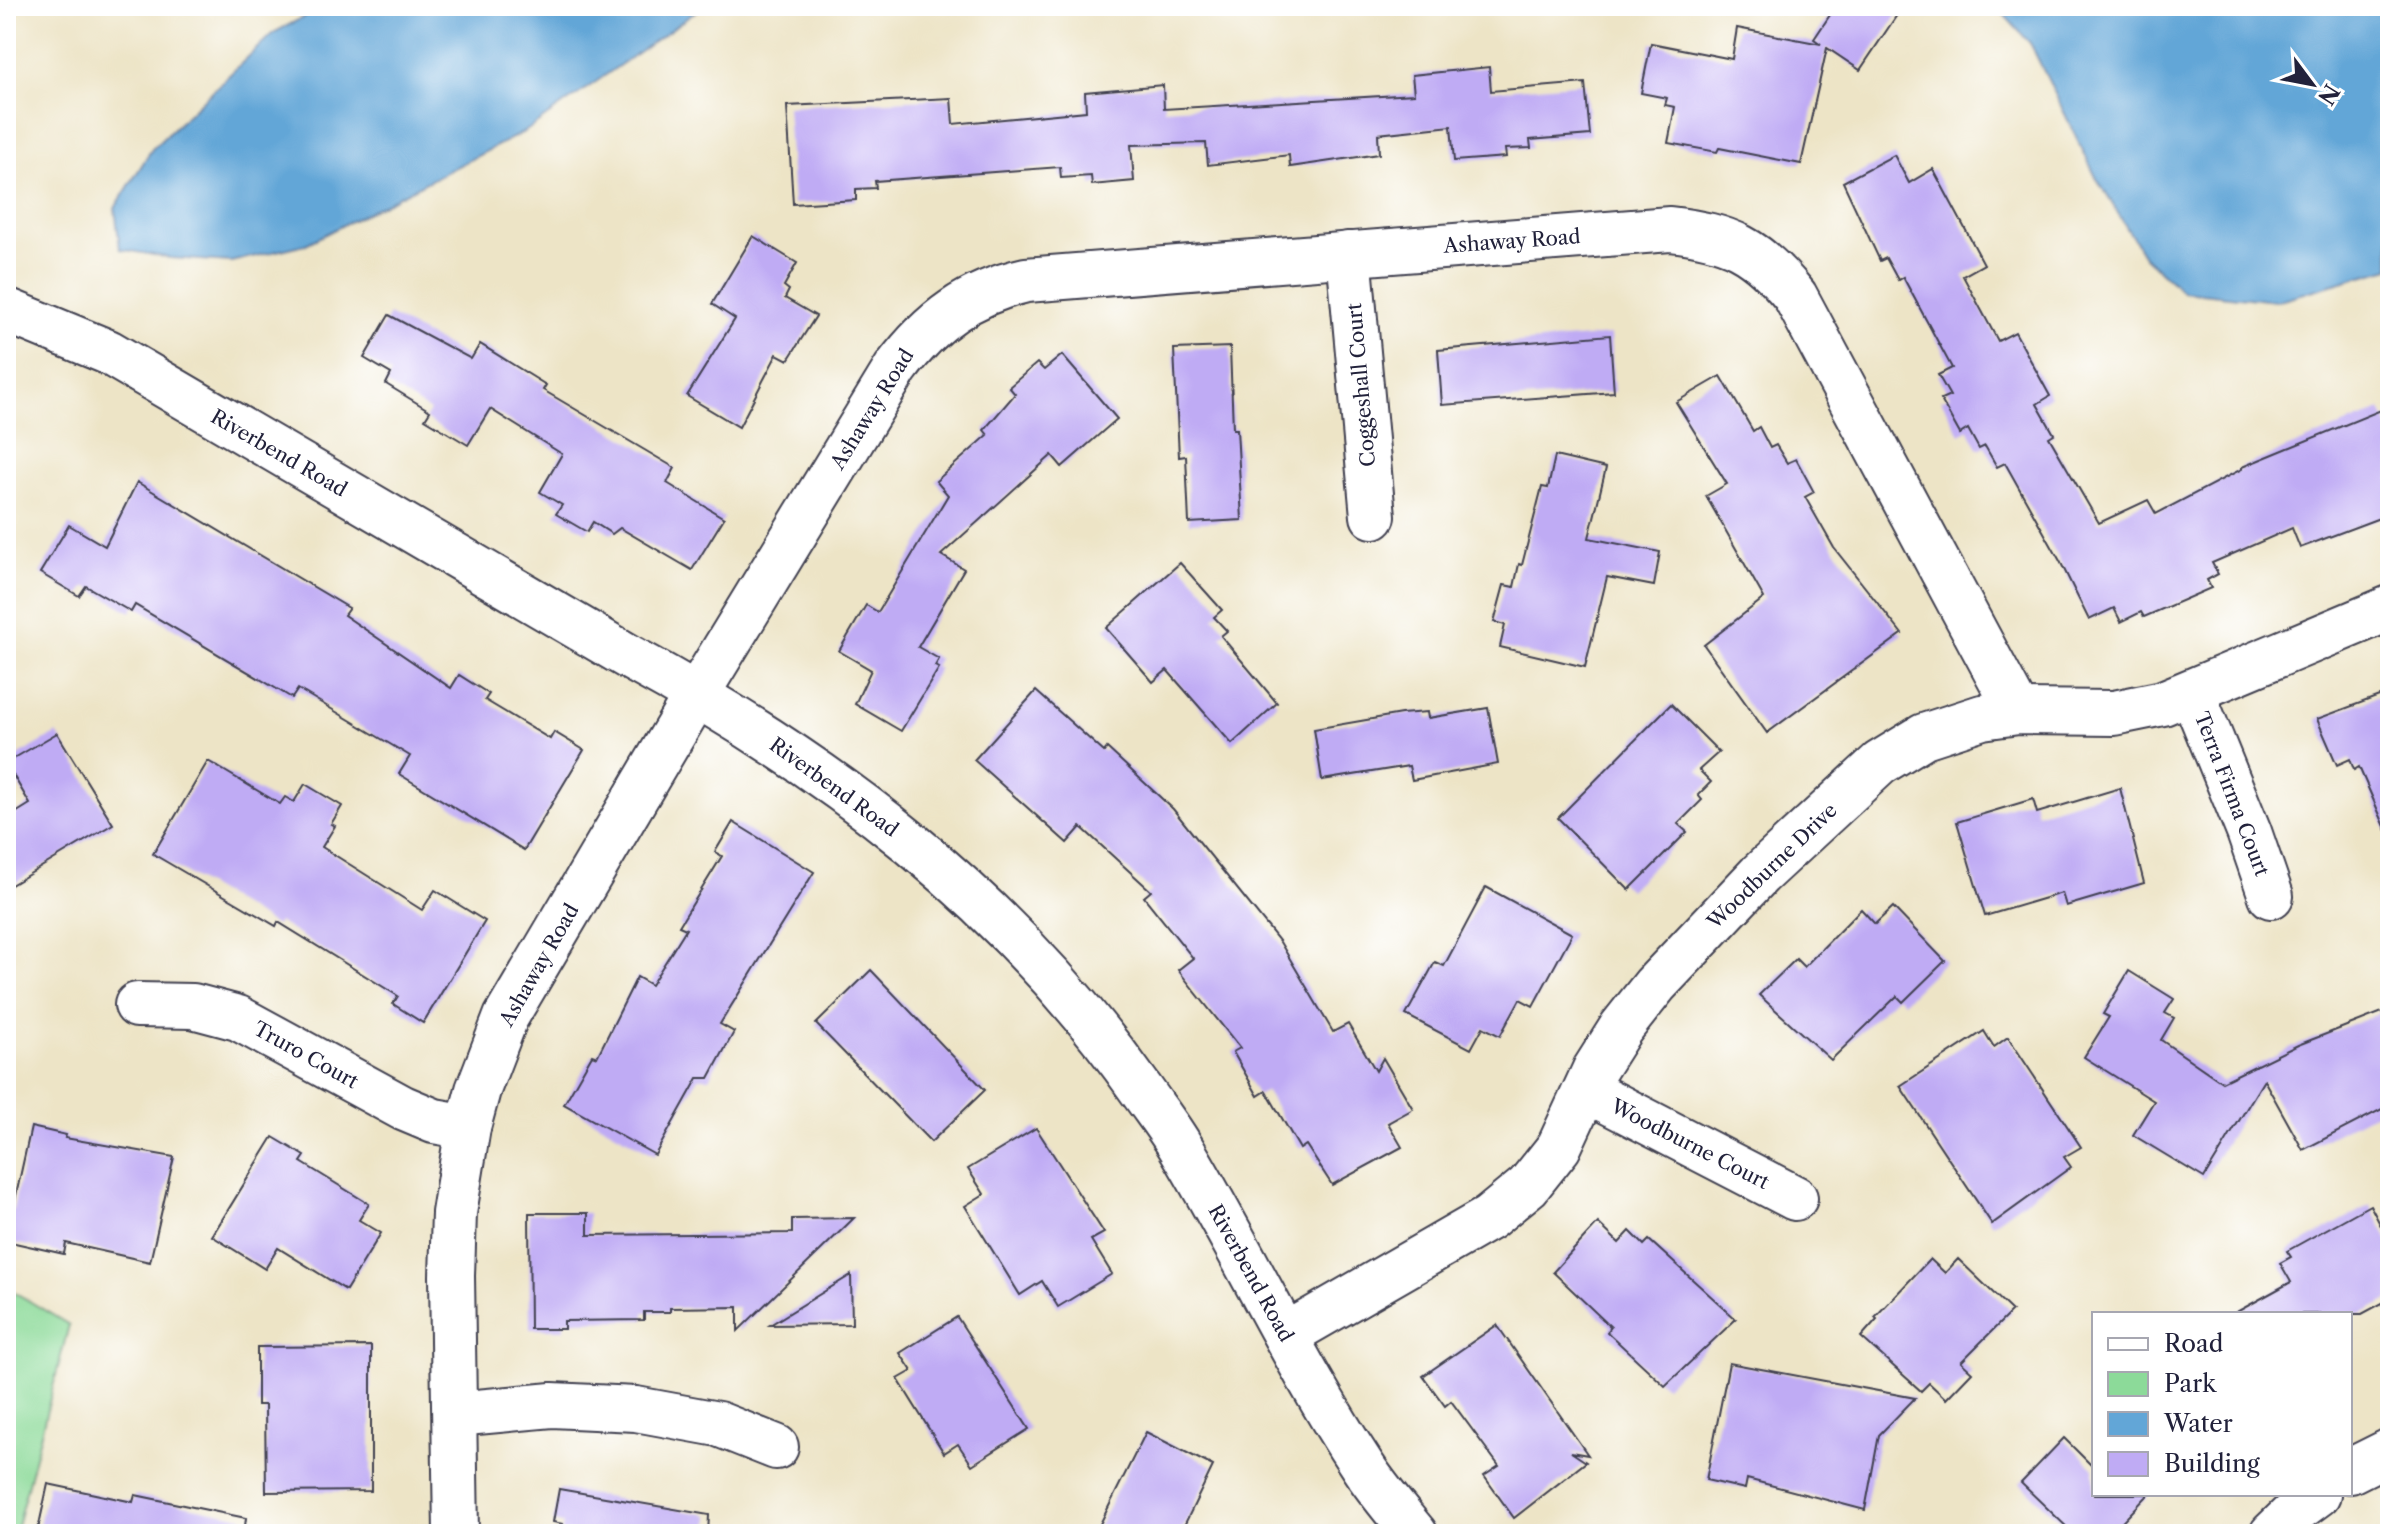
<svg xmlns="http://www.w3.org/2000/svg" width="2396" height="1540" font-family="'Libre Caslon Text',serif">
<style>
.green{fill:#8cda99;stroke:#577e6a;stroke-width:2}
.water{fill:#62a6d7;stroke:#426489;stroke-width:2}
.building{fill:#bfabf4}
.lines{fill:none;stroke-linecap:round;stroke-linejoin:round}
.minor-casing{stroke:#403f50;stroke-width:48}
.minor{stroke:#fff;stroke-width:44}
.labels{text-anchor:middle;stroke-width:7;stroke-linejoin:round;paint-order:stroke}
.street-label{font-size:20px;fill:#22223b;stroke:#fff}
</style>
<rect width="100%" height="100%" fill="#fff"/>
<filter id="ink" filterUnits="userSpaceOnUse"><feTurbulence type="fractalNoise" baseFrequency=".0125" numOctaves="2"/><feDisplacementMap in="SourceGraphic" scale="16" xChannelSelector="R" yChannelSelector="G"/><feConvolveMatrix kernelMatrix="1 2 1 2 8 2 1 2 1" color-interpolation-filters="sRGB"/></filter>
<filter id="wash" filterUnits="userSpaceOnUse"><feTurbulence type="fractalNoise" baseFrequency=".006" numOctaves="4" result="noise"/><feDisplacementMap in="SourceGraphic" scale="32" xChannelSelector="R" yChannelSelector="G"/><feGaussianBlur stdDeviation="1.8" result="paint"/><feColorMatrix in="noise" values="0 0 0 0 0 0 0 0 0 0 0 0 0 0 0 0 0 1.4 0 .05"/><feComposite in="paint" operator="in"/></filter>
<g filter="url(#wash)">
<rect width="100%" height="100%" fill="#ede4c6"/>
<path class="green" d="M6,1287l63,38 -54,209h-9z"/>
<g class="water">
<path d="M325,6h379l-178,125 -220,113 -75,18 -61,-4 -50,-9 -5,-41 37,-59 121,-116z"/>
<path d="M1996,6h394v262l-114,33 -94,-10 -38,-35 -48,-79 -66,-134z"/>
</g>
<g id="blocks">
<g class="building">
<path d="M1836,6h67l-43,64 -33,-22 -26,116 -82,-16 -2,4 -49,-9 7,-36 -10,-2 2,-7 -26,-5 10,-50 81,16 5,-31 84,16 -7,-5z"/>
<path d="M1489,67l2,24 94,-8 5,52 -60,5 1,8 -26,1 1,8 -52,4 -3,-35 -73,8 1,20 -89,13 -1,-12 -81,10 -2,-22 -75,2 3,36 -42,4 -1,-9 -30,2 -1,-11 -185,14 1,7 -20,1v11l-63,4 -6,-98 164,-8 2,26 133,-13 -1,-19 78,-7 1,24 250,-15 -2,-19z"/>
<path d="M1894,155l15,28 24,-14 51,95 -21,12 35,65 17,-9 35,64 -13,8 17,30 -5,3 50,86 49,-23 8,14 86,-45v-2l139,-57 9,21v83l-90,34 -8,-20 -80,35 6,11 -11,6 4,8 -67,29 -3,-5 -20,10 -7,-14 -25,12 -29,-59 -55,-98 -8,4 -12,-21 -6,3 -11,-20 -8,5 -19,-34 9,-4 -12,-21 14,-7 -49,-91 -5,3 -12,-22 -6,3 -37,-79z"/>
<path d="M753,236l44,27 -13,23 5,4 -4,8 31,18 -28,44 -11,-6 -38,73 -52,-31 48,-77 -23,-15z"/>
<path d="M389,315l82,44 9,-15 66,41 -3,5 132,78 -8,15 57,35 -32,52 -72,-42 -8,6 -19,-12 -6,10 -31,-18 6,-9 -22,-13 22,-38 -72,-45 -22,36 -43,-26 5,-8 -44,-27 5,-10 -27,-16z"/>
<path d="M1610,335l4,57 -172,13 -4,-55z"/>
<path d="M1230,347l3,82h4l5,91 -53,3 -3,-67 -7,1 -5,-108z"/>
<path d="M1062,355l55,64 -55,48 -10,-12 -111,100 23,14 -46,78 21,12 -4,7 4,2 -38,63 -46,-27 16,-34 -32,-19 27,-46 12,7 70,-117 -12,-14 52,-46 -4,-5 31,-36 -6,-7 28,-24 7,7z"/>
<path d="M1721,376l32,55 6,-4 11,21 6,-3 11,18 9,-4 18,33 -9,5 29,51 68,86 -135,99 -63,-88 60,-47 -58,-102 21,-12 -51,-82z"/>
<path d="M1555,456l51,12 -17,70 71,14 -6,34 -47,-9 -22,90 -85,-20 5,-22 -11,-3 10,-37 10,2 5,-23 3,1 20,-78 6,1z"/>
<path d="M137,482l212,126 -5,7 107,73 8,-13 30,19 -4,6 65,39 4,-7 30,18 -60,100 -125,-76 11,-18 -112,-67 -6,9 -157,-93 -4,7 -45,-26 -7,10 -39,-23 29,-48 36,21z"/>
<path d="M1180,563l42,47 -8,7 13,14 -6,5 56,67 -45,41 -65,-74 -14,12 -47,-54z"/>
<path d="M1036,691l68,61 3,-4 66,61 107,133 53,90 15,-8 28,47 7,-13 30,51 -25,14 14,24 -70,38 -26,-40 -6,4 -34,-58 -8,5 -25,-44 7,-4 -62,-78 15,-12 -49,-61 7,-6 -70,-64 -14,16 -93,-83z"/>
<path d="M2390,692v146l-31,-71 -5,3 -4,-11 -13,6 -20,-46z"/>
<path d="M1671,704l48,48 -20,18 12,12 -13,13 4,5 -24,24 9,8 -58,58 -71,-72z"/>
<path d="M1488,708l10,56 -86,16 -3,-14 -87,14 -8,-51 87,-15 26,-2 1,6z"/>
<path d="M57,733l56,91 -107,64v-69l24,-15 -24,-41z"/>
<path d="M208,761l72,43 5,-7 9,5 11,-18 37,22 -11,18 4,2 -13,21 100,63 13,-20 50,31 -62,102 -30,-19 5,-8 -120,-74 -2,4 -123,-72z"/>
<path d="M2120,788l24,95 -78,23 -4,-13 -77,23 -28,-94 76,-23 4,14z"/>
<path d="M733,822l81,50 -94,152 14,8 -25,46h-11l-43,77 -91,-51 28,-49 5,2 40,-80 14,8 35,-56 -7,-3 43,-70 -7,-4z"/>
<path d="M1486,887l86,47 -39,72 -13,-7 -20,37 -17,-9 -12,22 -65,-34 29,-53 9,4z"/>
<path d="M1893,907l52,54 -42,41 -6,-6 -66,64 -72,-65 37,-36 8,8 57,-58 14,15z"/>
<path d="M871,970l114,120 -54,52 -115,-118z"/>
<path d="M2129,971l45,28 -9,14 9,5 -13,22 61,42 76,-37 92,-36v96l-87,45 -39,-70 -60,98 -71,-43 21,-34 -70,-44 25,-40 -6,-3z"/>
<path d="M1984,1031l10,16 14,-10 73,110 -17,10 7,10 -79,57 -92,-138z"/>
<path d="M31,1127l35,8 -1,3 109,19 -24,105 -84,-19 -2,11 -58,-13z"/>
<path d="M1036,1128l68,105 -13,7 21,34 -54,33 -16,-26 -22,14 -55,-89 19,-12 -16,-25z"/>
<path d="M273,1137l32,19 -4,6 68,42 -10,16 22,13 -35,57 -68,-42 -13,21 -53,-33z"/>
<path d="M2370,1205l20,38v56l-28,15h-129l58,-32 -11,-19 11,-6 -4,-6z"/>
<path d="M529,1213h59v22l204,-2v-14l62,-1 -116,113v-24l-68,1v4h-26v8l-80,1v8h-34z"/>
<path d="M1598,1223l21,20 11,-12 14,14 5,-5 87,79 -71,67 -58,-54 4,-5 -58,-55z"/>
<path d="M1930,1259l15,14 13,-14 54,52 -51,51 11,10 -26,27 -17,-16 -8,8 -60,-54 16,-18 -2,-2z"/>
<path d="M851,1275l1,49 -82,1z"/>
<path d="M957,1317l72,112 -57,36 -14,-21 -14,9 -46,-74 14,-8 -12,-18z"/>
<path d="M1497,1325l91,130 -17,-3 15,10 -72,56 -30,-42 15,-10 -48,-65 -6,5 -22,-30z"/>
<path d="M371,1346v145l-105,1 -1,-87h-8v-58z"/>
<path d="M1729,1363l186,35 -36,37 -14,75 -118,-31 -2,10 -39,-9z"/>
<path d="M1146,1432l67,34 -33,68h-85z"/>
<path d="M2064,1438l30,30v26h55l-38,40h-37l-53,-51z"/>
<path d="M48,1484l85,18 2,-7 111,23 -2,16h-207z"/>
<path d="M559,1489l150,26 -1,19h-147l2,-10 -10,-2z"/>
</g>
</g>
</g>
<g filter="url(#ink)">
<use href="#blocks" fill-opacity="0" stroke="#403f50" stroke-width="2"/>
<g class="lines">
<g class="minor-casing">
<g id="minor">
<path d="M1349,254l24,262"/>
<path d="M6,310l102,42 521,305c203,110 379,243 513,434 14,20 29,39 41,60 62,104 113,214 180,316 15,23 34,45 52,67"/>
<path d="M2192,692l57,140 22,64"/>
<path d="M137,1005l56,1 45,12 165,90 31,13 34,6"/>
<path d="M1586,1090l209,108"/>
<path d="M1286,1335l203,-117 39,-32 31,-39 36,-78 26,-41 34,-43 105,-111 120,-111 44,-27 58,-19 36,-5 96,1 49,-10 227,-95"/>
<path d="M455,1414l97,-9 84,4 82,15 58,23"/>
<path d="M2350,1471l40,-20"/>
<path d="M456,1534l-4,-258 2,-63 14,-86 10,-37 28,-73 191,-323 199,-326c35,-47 73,-75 130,-88l644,-51c60,7 86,19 125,67l223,416"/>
<path d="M2272,1534l27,-26 19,-14"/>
</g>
</g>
<use href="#minor" class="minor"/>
</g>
</g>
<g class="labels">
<g class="street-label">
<text transform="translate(1512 241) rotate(-4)" y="7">Ashaway Road</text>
<text transform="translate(1361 385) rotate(-95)" y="7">Coggeshall Court</text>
<text transform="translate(872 409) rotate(-58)" y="7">Ashaway Road</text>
<text transform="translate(279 453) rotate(30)" y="7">Riverbend Road</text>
<text transform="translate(834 787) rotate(36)" y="7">Riverbend Road</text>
<text transform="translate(2232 794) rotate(69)" y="7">Terra Firma Court</text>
<text transform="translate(1772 866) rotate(-44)" y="7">Woodburne Drive</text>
<text transform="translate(539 965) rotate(-60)" y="7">Ashaway Road</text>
<text transform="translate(306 1055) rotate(29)" y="7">Truro Court</text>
<text transform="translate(1690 1144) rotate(27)" y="7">Woodburne Court</text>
<text transform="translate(1251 1273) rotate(61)" y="7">Riverbend Road</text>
</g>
</g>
<rect width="2396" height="1540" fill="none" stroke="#fff" stroke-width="32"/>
<rect x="2092" y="1312" width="260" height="184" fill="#ffffff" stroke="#a7a7b1" stroke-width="2"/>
<rect x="2108" y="1338" width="40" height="12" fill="#ffffff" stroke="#a7a7b1" stroke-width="2"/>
<text x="2164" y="1352" font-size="24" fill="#22223b">Road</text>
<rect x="2108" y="1372" width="40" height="24" fill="#8cda99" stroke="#a7a7b1" stroke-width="2"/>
<text x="2164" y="1392" font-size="24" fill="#22223b">Park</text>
<rect x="2108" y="1412" width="40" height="24" fill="#62a6d7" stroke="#a7a7b1" stroke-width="2"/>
<text x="2164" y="1432" font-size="24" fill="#22223b">Water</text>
<rect x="2108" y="1452" width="40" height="24" fill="#bfabf4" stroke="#a7a7b1" stroke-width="2"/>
<text x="2164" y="1472" font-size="24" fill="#22223b">Building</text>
<g transform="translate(2312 84) rotate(122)" stroke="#ffffff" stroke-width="6" paint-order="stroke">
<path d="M0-6L14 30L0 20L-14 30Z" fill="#22223b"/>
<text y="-12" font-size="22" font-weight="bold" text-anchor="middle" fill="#22223b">N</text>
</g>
</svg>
